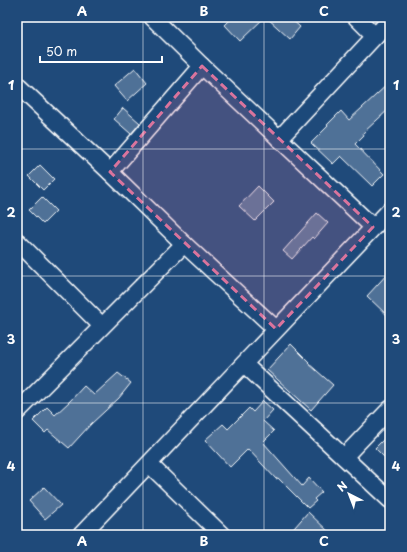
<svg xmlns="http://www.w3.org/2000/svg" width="407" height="552" font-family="'Playpen Sans',sans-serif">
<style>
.building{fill:#507197;stroke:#fff}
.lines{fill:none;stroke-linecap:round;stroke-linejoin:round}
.minor-casing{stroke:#fff;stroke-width:19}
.minor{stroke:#1f4a7a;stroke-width:16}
.marked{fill:#da749d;fill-opacity:0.2;stroke:#da749d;stroke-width:3;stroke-dasharray:8 5;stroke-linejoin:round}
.grid{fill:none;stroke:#fff;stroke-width:1;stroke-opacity:0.55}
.neatline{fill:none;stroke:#fff;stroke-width:1.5}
.grid-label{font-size:13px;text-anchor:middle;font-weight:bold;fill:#fff}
</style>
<rect width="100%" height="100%" fill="#1f4a7a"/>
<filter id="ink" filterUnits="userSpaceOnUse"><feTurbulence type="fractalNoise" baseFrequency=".025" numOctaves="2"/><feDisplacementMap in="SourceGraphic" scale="8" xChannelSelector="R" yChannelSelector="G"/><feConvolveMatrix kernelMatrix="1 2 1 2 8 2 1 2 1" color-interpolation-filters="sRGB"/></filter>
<g filter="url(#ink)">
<g class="building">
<path d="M233,17h32l-25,24 -15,-16z"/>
<path d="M266,17h23l11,10 -10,12z"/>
<path d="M135,68l12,15 -20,18 -13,-15z"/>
<path d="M390,82v26l-27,25 1,2 -9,9 29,30 -12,12 -31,-30 -8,8 -22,-21 17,-17 -1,-1 14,-14 8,9z"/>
<path d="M123,108l17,15 -9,11 -17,-15z"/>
<path d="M40,165l14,14 -11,11 -14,-14z"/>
<path d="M258,186l16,16 -19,19 -16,-15z"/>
<path d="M42,197l14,14 -13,13 -14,-14z"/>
<path d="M317,213l11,10 -14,16 -2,-2 -20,22 -9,-8z"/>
<path d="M390,271v47l-23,-22z"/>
<path d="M291,344l18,18 -1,1 25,22 -22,25 -44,-40z"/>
<path d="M118,373l13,10 -12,15 -28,26 -22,24 -21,-18 -3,3 -12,-12 14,-14 8,8 15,-14 14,-15 10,9z"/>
<path d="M263,401l10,9 -10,11 11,10 -11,11 39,44 7,-8 13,14 -8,7 2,2 -8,7 -30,-30 -2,1 -28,-30 -18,18 -25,-27 18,-16 5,5 21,-21 4,4z"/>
<path d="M390,433v30l-15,-15z"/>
<path d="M44,487l17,18 -16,14 -16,-18z"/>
<path d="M308,512l24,23h-44z"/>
</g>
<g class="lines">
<g class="minor-casing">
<g id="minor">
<path d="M152,17l50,49 171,161"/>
<path d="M356,17l19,19"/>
<path d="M17,85l93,87 74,72 92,85"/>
<path d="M279,139l111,-119"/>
<path d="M110,172l92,-106"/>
<path d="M17,241l85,85"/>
<path d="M244,364l146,136"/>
<path d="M17,412l167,-168"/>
<path d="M344,457l46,-48"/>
<path d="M149,464l73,71"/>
<path d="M81,535l309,-325"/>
</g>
</g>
<use href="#minor" class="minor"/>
</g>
</g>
<path class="marked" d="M202,66l171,161 -97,102 -166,-157z"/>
<path class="grid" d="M143,17v518M264,17v518M17,149h373M17,276h373M17,403h373"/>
<rect width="407" height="552" fill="none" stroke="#1f4a7a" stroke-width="44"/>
<g transform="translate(349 494) rotate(318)" stroke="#1f4a7a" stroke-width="3" paint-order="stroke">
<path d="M0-3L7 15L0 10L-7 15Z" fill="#ffffff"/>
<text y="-6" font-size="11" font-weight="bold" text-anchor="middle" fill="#ffffff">N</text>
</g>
<path d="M40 56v6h122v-6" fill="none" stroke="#ffffff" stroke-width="2"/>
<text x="46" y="56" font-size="12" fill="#ffffff" stroke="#1f4a7a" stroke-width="3" paint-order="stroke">50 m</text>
<rect x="22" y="22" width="363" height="508" class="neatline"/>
<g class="grid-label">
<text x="82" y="16">A</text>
<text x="204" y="16">B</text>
<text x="324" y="16">C</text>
<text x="11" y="90">1</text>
<text x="396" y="90">1</text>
<text x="11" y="217">2</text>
<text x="396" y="217">2</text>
<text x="11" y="344">3</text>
<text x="396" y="344">3</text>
<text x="11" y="471">4</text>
<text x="396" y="471">4</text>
<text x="82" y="546">A</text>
<text x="204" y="546">B</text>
<text x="324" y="546">C</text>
</g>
</svg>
